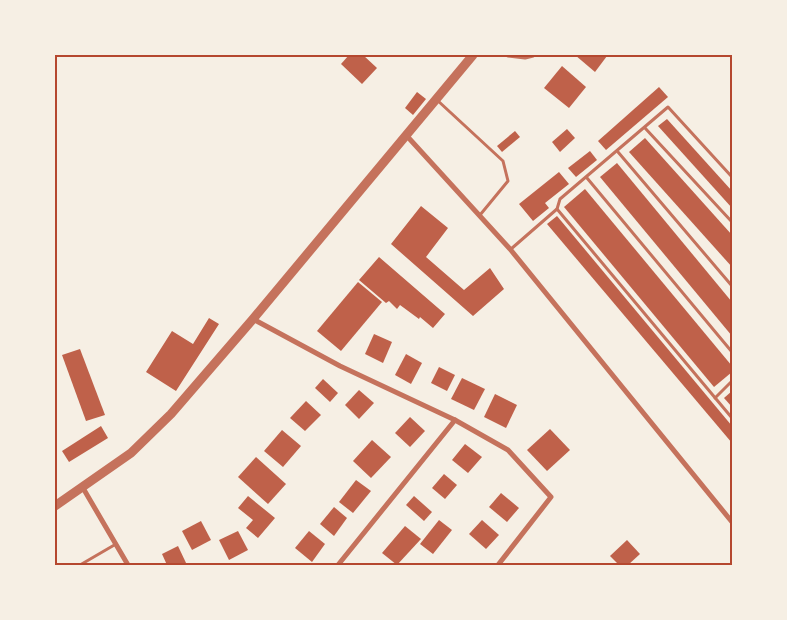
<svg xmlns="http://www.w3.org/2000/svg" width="787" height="620" font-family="Lato,sans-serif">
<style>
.building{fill:#bf614a}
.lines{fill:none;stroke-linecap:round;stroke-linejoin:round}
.service{stroke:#c5725c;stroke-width:3}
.minor{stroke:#c5725c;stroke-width:5}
.tertiary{stroke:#c5725c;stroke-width:9}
.neatline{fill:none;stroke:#b5482f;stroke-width:2}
</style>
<rect width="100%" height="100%" fill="#f6efe4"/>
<g class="building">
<path d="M349,55h14l14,13 -15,16 -21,-20z"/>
<path d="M575,55h31l1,1 -12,16z"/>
<path d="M562,66l24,21 -17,21 -25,-20z"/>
<path d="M659,87l9,10 -62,53 -8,-9z"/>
<path d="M417,92l9,7 -13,16 -8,-7z"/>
<path d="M667,119l65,72v17l-74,-82z"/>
<path d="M567,129l8,9 -15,14 -8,-10z"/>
<path d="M515,131l5,6 -18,15 -5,-6z"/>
<path d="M645,138l87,97v32l-103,-115z"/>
<path d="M590,151l7,9 -21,17 -8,-9z"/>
<path d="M617,163l115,139v34l-132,-159z"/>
<path d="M559,172l10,12 -24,19 4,5 -16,13 -14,-17z"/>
<path d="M585,189l147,177v6l-18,15 -150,-180z"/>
<path d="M421,206l27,22 -22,29 38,33 26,-22 14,21 -31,27 -82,-72z"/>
<path d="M557,216l175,210v17l-185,-219z"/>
<path d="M379,257l66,57 -12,14 -13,-11 -1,2 -19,-14 -3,4 -8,-8 -3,2 -27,-23z"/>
<path d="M358,282l24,20 -41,49 -24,-20z"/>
<path d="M209,318l10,6 -43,67 -30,-19 26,-41 21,13z"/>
<path d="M374,334l18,8 -9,21 -18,-9z"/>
<path d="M80,349l25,66 -19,6 -24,-66z"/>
<path d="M406,354l16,9 -11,21 -16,-9z"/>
<path d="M439,367l16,8 -8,16 -16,-8z"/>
<path d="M462,378l23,11 -11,21 -23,-11z"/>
<path d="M323,379l15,14 -8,9 -15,-14z"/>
<path d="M359,390l15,13 -15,16 -14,-14z"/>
<path d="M732,391v16l-8,-9z"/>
<path d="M495,394l22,11 -11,23 -22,-11z"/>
<path d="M306,401l15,14 -16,16 -15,-13z"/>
<path d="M410,417l15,14 -15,16 -15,-14z"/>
<path d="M101,426l7,12 -39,24 -7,-11z"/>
<path d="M550,429l20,21 -23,21 -20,-21z"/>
<path d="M282,430l19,16 -18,21 -19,-16z"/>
<path d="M372,440l19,17 -20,21 -18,-17z"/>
<path d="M465,444l17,13 -14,16 -16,-13z"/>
<path d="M256,457l30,27 -18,20 -30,-27z"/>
<path d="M444,474l13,11 -12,14 -13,-11z"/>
<path d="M356,480l15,11 -18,22 -14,-11z"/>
<path d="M501,493l18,15 -12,14 -18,-15z"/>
<path d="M248,496l27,22 -17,20 -12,-10 7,-8 -15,-12z"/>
<path d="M414,496l18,16 -8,9 -18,-16z"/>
<path d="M334,507l13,11 -13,18 -14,-12z"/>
<path d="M439,520l13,10 -19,24 -13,-10z"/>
<path d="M482,520l17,15 -13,14 -17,-15z"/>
<path d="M201,521l10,19 -19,10 -10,-19z"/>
<path d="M405,526l16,13 -24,26 -15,-12z"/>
<path d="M238,531l10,19 -19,10 -10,-20z"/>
<path d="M309,531l16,13 -13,18 -17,-14z"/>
<path d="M627,540l13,14 -12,11h-9l-9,-9z"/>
<path d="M178,546l9,19h-20l-5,-11z"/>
</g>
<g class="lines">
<g class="service">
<path d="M437,100l66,61 5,20 -28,34"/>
<path d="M645,128l87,94"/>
<path d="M618,152l114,134"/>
<path d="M587,178l145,174"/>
<path d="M557,209l175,209"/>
<path d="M511,249l46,-40 3,-10 108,-92 64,70"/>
<path d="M715,398l17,-17"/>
<path d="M80,565l36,-21"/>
</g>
<g class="minor">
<path d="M508,55l17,2 8,-2"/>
<path d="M406,135l104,114 222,273"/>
<path d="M253,319l87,47 115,54 53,30 43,47 -53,68"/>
<path d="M83,488l45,77"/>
<path d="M338,565l117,-145"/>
</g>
<path class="tertiary" d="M55,506l76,-53 40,-39 82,-95 220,-264"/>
</g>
<rect width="787" height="620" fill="none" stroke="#f6efe4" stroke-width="112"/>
<rect x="56" y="56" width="675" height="508" class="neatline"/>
</svg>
